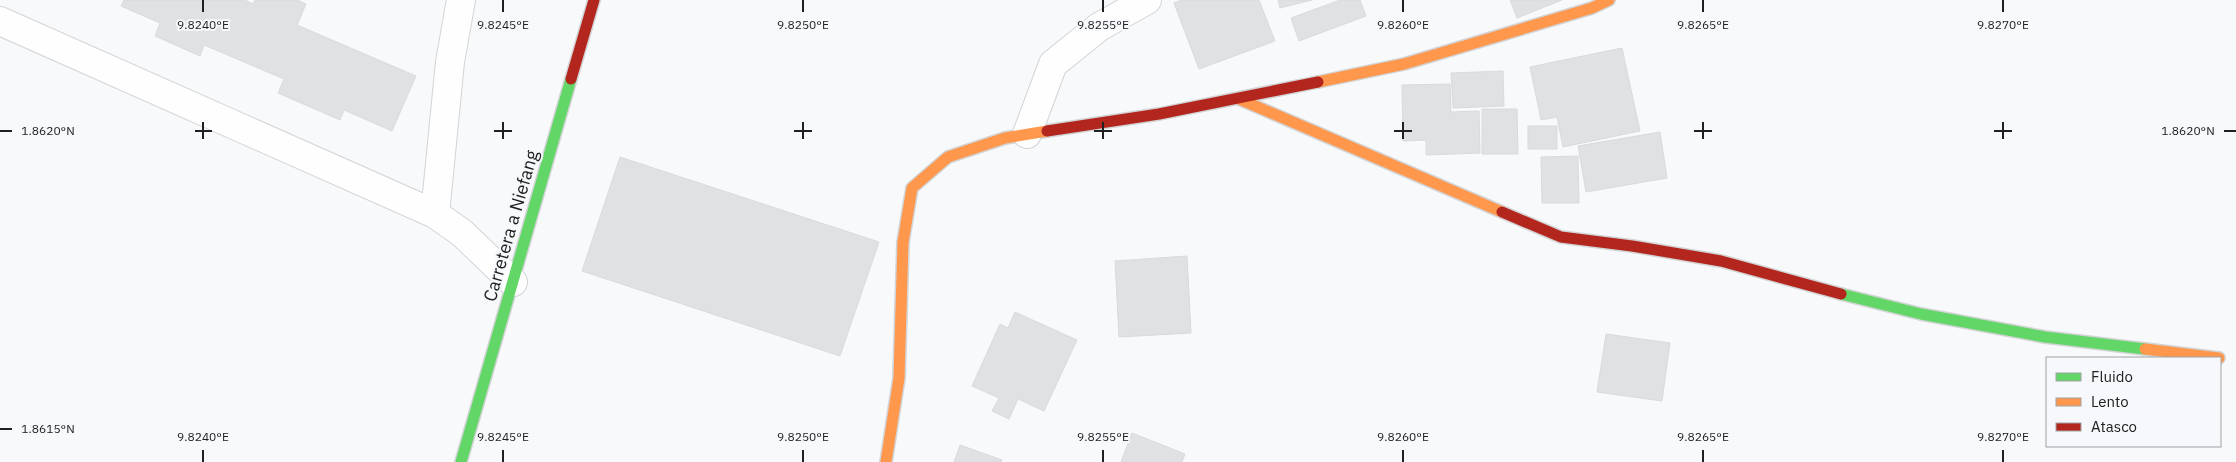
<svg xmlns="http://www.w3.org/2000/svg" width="2236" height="462" font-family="'IBM Plex Sans',sans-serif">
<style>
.building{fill:#e0e1e3;stroke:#d9dadb}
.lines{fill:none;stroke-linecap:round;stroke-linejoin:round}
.street-casing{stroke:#d3d4d6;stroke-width:30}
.fast-casing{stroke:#d3d4d6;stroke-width:14}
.slow-casing{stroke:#d3d4d6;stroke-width:14}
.jam-casing{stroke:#d3d4d6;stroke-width:14}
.street{stroke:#fefefe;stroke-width:28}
.fast{stroke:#63d668;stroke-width:11}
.slow{stroke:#ff974d;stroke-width:11}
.jam{stroke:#b3261e;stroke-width:11}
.ticks{fill:none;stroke:#202022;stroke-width:2}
.labels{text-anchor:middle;stroke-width:4;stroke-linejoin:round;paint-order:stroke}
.street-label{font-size:18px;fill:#202022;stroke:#f6f8fc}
.ticks-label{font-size:12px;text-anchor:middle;fill:#202022;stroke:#f6f8fc;stroke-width:4;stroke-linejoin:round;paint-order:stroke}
</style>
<rect width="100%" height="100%" fill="#f7f9fb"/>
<g class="building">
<path d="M124,0h121l8,4 2,-4h42l9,4 -9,21 119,51 -24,55 -48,-21 -4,10 -62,-27 6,-14 -80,-34 -4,11 -45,-20 5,-13 -39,-17z"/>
<path d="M1182,0h77l16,41 -76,28 -25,-66z"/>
<path d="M1278,0h34l-32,8z"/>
<path d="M1340,0h20l6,16 -67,25 -8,-23z"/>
<path d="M1510,0h52l-45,18z"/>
<path d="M1622,48l18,83 -77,16 -6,-30 -16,3 -11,-53z"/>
<path d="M1503,71l1,35 -51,2 -2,-35z"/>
<path d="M1450,84l1,28 28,-1 1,42 -54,2v-15l-23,1 -1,-56z"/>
<path d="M1482,109h35l1,45h-36z"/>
<rect x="1528" y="126" width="29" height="23"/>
<path d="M1660,132l7,46 -81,14 -8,-46z"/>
<path d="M1578,156l1,47h-37l-1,-46z"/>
<path d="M620,157l259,85 -39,114 -258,-85z"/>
<path d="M1187,256l4,77 -72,4 -4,-76z"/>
<path d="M1015,312l62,28 -33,71 -26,-12 -9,20 -17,-8 7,-13 -27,-12 28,-62 8,4z"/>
<path d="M1606,334l64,9 -8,58 -65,-9z"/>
<path d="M1132,433l53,21 -3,8h-61z"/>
<path d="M960,445l42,15 -1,2h-47z"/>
</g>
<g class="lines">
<g class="street-casing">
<g id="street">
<path d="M0,21l435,193 27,19 51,49"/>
<path d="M1027,134l26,-70 46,-37 48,-27"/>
<path d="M435,214l15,-152 11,-62"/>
</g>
</g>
<g class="fast-casing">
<g id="fast">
<path d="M1841,294l80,20 124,23 100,12"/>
<path d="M461,462l110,-383"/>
</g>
</g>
<g class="slow-casing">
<g id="slow">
<path d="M1318,82l86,-18 188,-56 17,-8"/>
<path d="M1239,99l263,113"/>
<path d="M2145,349l74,9"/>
<path d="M886,462l13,-84 4,-136 9,-54 36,-31 57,-19 42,-7"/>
</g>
</g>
<g class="jam-casing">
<g id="jam">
<path d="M571,79l23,-79"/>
<path d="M1047,131l112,-17 159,-32"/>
<path d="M1502,212l59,25 71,9 89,15 120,33"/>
</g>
</g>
<use href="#street" class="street"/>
<use href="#fast" class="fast"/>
<use href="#slow" class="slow"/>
<use href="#jam" class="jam"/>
</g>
<path class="ticks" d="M203,0v12M503,0v12M803,0v12M1103,0v12M1403,0v12M1703,0v12M2003,0v12M203,122v17M503,122v17M803,122v17M1103,122v17M1403,122v17M1703,122v17M2003,122v17M0,131h12M195,131h17M494,131h18M794,131h18M1094,131h18M1394,131h18M1694,131h18M1994,131h18M2224,131h12M0,429h12M203,450v12M503,450v12M803,450v12M1103,450v12M1403,450v12M1703,450v12M2003,450v12"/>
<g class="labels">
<g class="street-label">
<text transform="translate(511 226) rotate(-74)" y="6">Carretera a Niefang</text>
</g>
</g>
<g class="ticks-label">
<text x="203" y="29">9.8240°E</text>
<text x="503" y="29">9.8245°E</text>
<text x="803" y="29">9.8250°E</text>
<text x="1103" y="29">9.8255°E</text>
<text x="1403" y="29">9.8260°E</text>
<text x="1703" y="29">9.8265°E</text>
<text x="2003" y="29">9.8270°E</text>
<text x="48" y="135">1.8620°N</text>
<text x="2188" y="135">1.8620°N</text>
<text x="48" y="433">1.8615°N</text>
<text x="203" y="441">9.8240°E</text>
<text x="503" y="441">9.8245°E</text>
<text x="803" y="441">9.8250°E</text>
<text x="1103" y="441">9.8255°E</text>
<text x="1403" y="441">9.8260°E</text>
<text x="1703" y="441">9.8265°E</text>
<text x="2003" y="441">9.8270°E</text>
</g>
<rect x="2046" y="357" width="175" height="90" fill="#f6f8fc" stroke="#a0a2a5"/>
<rect x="2056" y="373" width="25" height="8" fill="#63d668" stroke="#a0a2a5"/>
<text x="2091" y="382" font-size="15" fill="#202022">Fluido</text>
<rect x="2056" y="398" width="25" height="8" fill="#ff974d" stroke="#a0a2a5"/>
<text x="2091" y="407" font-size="15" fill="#202022">Lento</text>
<rect x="2056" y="423" width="25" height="8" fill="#b3261e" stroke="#a0a2a5"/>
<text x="2091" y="432" font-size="15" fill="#202022">Atasco</text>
</svg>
